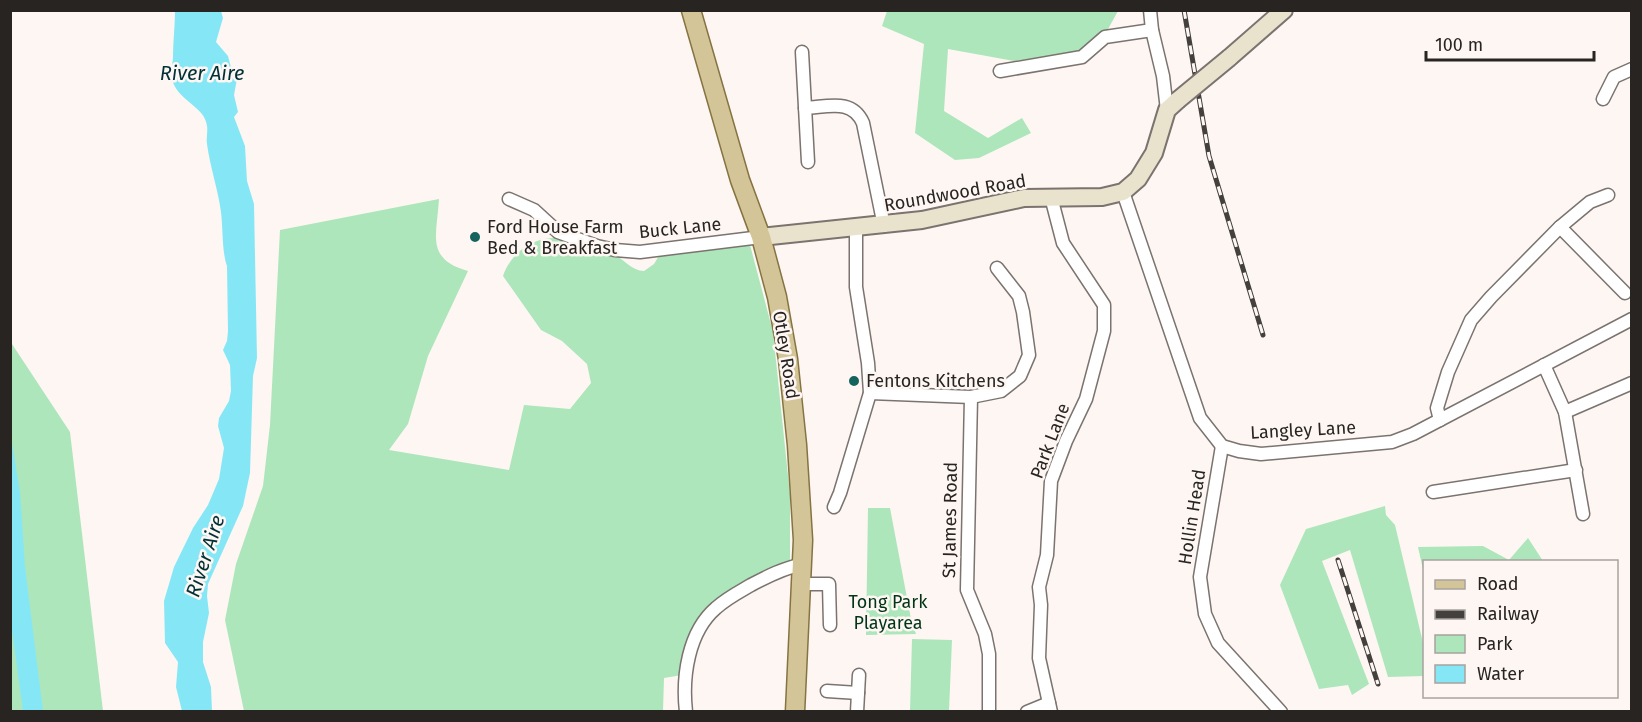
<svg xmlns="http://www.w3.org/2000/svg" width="1642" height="722" font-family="'Fira Sans',sans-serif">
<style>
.green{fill:#ade6bb}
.water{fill:#85e7f6}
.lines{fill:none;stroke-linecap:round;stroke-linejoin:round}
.street-casing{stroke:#7b736f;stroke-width:15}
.secondary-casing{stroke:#7b736f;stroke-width:20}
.primary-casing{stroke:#857342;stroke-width:21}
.street{stroke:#fff;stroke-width:12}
.secondary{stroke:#e9e2cc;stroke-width:16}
.primary{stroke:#d4c598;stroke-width:18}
.rail-casing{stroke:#44403e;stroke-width:5}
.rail{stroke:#fef6f2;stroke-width:3;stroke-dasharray:9;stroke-linecap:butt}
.secondary-bridge-casing{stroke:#7b736f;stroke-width:20;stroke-linecap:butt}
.secondary-bridge{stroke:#e9e2cc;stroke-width:16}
.poi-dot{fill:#15635e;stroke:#fef6f2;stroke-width:2}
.labels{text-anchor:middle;stroke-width:5;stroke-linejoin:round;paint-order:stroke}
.street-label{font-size:18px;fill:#272422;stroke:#fef6f2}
.poi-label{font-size:18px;fill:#272422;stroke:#fef6f2;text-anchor:start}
.park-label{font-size:18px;fill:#023517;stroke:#fef6f2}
.water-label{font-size:20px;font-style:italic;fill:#003137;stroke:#fef6f2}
</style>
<rect width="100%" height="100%" fill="#fef6f2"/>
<g class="green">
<path d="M887,11h231l-11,20 -34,24 -59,6 -66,-12 -4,62 44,27 34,-20 9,15 -52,25 -24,2 -40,-27 9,-89 -42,-18z"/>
<path d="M439,199c-2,36 -14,60 29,72l-40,85 -20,68 -19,26 120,20 15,-65 46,4 21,-26 -4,-19 -25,-23 -21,-11 -38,-54c7,-21 27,-37 49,-38 15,-1 45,9 60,15 11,5 19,18 32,18l10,-7 6,-10 89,-13 24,91 17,163v66l-67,34 -24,28 -17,52 -18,3 -1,33h-419l-19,-91 11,-56 27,-78 7,-61 10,-195z"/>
<path d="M10,341l60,91 33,279h-92z"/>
<path d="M1385,506l1,9 9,10 29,122v29l-36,1 -38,-127 -28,11 47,123 -17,11 -4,-10 -29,4 -39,-104 26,-56z"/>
<path d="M868,508h22l21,111 5,15 -50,1z"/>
<path d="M1528,538l15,23 -119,1v12l-6,-27 65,-1 26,14z"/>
<path d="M912,639l40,1 -3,71h-39z"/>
</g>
<g class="water">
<path d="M175,11h46l2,7 -7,24 12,14 5,19 4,4 -3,16 4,17 -4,5 11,29 2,35 7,23 3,154 -4,18 -3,97 -7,33 -35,78 -1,12 2,17 -6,29v20l8,25 1,24h-30l-6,-24 2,-25 -13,-19 -1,-42 10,-34 19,-39 15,-23 11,-26 5,-31 -6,-22 1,-8 10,-17 2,-10 -1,-26 -7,-15 4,-9 1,-10 -1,-65c-5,-13 -4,-38 -6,-54 -3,-23 -11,-45 -14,-68 -1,-6 1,-12 0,-18 -2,-20 -30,-25 -35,-47 -2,-7 1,-15 1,-23 0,-15 2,-30 2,-45z"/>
<path d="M10,431l10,61 5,75 18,144h-20l-12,-88z"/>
</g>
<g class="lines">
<g class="street-casing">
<g id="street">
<path d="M1150,10l2,20 11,46 4,34"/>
<path d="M802,52l6,110"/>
<path d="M1000,71l82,-14 23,-20 47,-7"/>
<path d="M1603,99l11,-22 18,-8"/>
<path d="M805,108c23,-1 47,-10 58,15l21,103"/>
<path d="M1123,192l77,226 22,28 17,5 22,3 131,-12 21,-8 219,-115"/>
<path d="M509,199l25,11 24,22 39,14 18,4 25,2 121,-15"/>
<path d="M1560,227l65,66"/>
<path d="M1544,365l21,47 18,102"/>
<path d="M870,393l101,4 30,-6 19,-15 9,-21 -6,-43 -4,-16 -22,-28"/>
<path d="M971,397l-4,193 18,44 4,20v58"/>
<path d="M1565,412l67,-29"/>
<path d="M1440,420l-3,-12 11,-36 23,-52 20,-23 69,-70 30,-25 18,-7"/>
<path d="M1222,446l-22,131 5,37 13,29 63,69"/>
<path d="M1433,492l143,-22"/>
<path d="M834,507l6,-14 30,-100 -2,-30 -12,-76v-59"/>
<path d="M802,584h27l1,41"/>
<path d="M827,691l31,2"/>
<path d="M686,712c-4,-35 2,-80 30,-104 11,-10 23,-16 35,-23 17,-9 33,-17 52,-21"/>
<path d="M857,712l2,-37"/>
<path d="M1027,712l22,-9"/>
<path d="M1051,712l-12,-54 2,-53 -2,-18 8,-32 4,-74 15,-40 20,-42 18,-68v-26l-41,-62 -12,-46"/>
</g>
</g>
<g class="secondary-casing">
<g id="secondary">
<path d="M1229,58l55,-48"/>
<path d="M761,237l161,-17 102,-22 78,-1 21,-5 15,-13 16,-26 13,-43 11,-10"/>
</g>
</g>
<g class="primary-casing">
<path id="primary" d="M691,10l49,170 21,57 16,60 11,62 9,86 6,95 -8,172"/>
</g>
<use href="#street" class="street"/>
<use href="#secondary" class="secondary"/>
<use href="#primary" class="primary"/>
<g class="rail-casing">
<g id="rail">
<path d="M1184,10l25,146 54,179"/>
<path d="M1338,560l40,124"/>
</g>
</g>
<use href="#rail" class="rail"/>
<g class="secondary-bridge-casing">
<path id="secondary-bridge" d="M1178,100l51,-42"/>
</g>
<use href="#secondary-bridge" class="secondary-bridge"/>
</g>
<g class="poi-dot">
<circle cx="475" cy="237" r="6"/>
<circle cx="854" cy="381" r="6"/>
</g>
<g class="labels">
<g class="street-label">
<text transform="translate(955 193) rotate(-10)" y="6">Roundwood Road</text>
<text transform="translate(680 228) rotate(-6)" y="6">Buck Lane</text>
<text transform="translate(786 355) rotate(81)" y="6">Otley Road</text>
<text transform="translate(1303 430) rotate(-3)" y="6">Langley Lane</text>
<text transform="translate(1050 441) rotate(-69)" y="6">Park Lane</text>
<text transform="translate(1192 517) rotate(-81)" y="6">Hollin Head</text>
<text transform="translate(950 520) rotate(-89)" y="6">St James Road</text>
</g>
<g class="poi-label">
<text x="487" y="233">Ford House Farm<tspan x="487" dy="21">Bed &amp; Breakfast</tspan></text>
<text x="866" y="387">Fentons Kitchens</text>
</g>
<g class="park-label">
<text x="888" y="608">Tong Park<tspan x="888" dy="21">Playarea</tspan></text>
</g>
<g class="water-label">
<text x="202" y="80">River Aire</text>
<text transform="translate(205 556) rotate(-72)" y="7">River Aire</text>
</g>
</g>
<rect width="1642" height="722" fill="none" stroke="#272422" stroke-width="24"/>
<rect x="1423" y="560" width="195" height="138" fill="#fef6f2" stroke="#a8a29f" stroke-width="1.5"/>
<rect x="1435" y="580" width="30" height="9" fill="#d4c598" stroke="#a8a29f" stroke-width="1.5"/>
<text x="1477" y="590" font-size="18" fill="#272422">Road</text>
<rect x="1435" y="610" width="30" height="9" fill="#44403e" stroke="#a8a29f" stroke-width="1.5"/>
<text x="1477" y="620" font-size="18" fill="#272422">Railway</text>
<rect x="1435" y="635" width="30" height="18" fill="#ade6bb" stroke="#a8a29f" stroke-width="1.5"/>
<text x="1477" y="650" font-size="18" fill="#272422">Park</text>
<rect x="1435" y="665" width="30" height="18" fill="#85e7f6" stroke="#a8a29f" stroke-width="1.5"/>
<text x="1477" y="680" font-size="18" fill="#272422">Water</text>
<path d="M1426 51v9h168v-9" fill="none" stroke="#272422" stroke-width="3"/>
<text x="1435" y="51" font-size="18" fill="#272422" stroke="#fef6f2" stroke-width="4.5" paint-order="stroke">100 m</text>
</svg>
